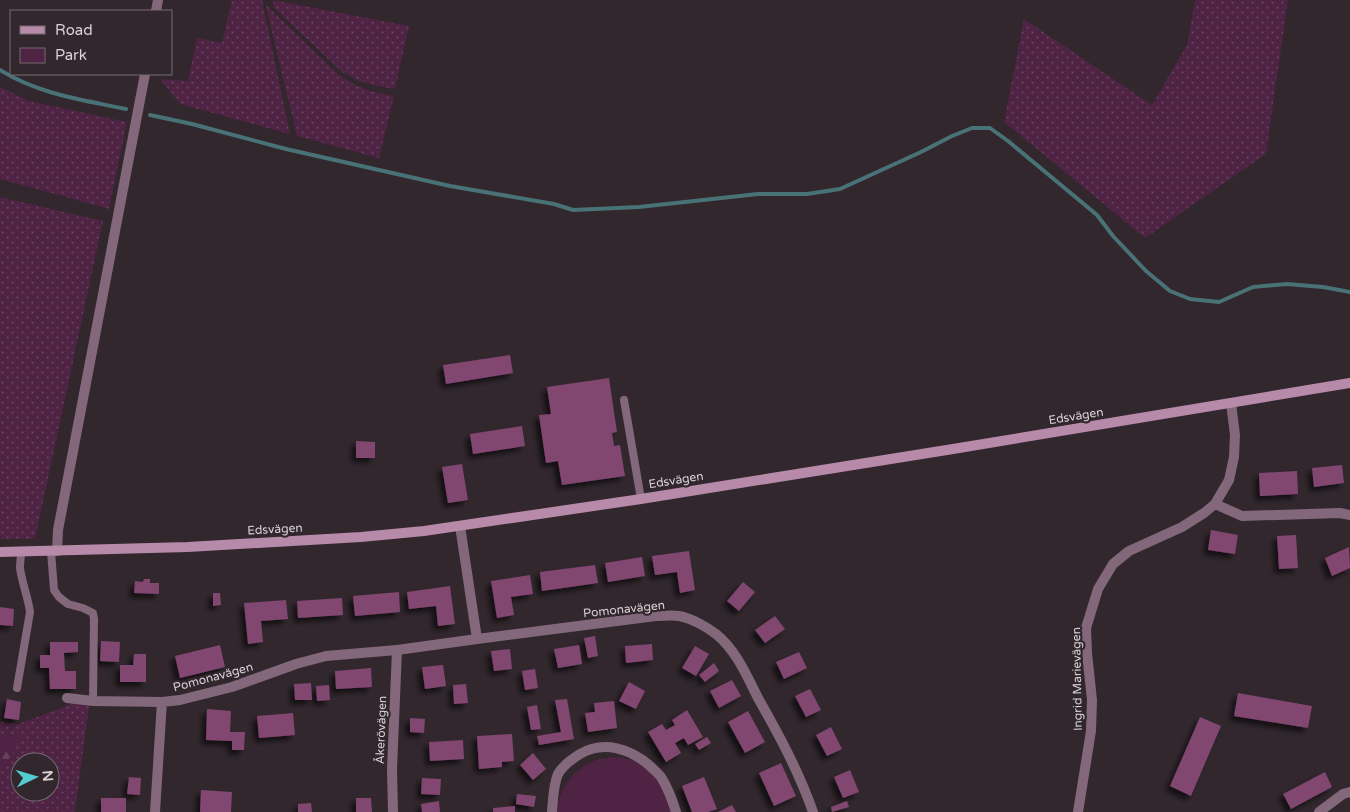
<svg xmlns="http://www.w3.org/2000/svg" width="1350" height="812" font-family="'Varela Round',sans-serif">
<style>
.grass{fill:url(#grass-dots);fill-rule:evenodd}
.forest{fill:url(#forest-firs)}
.green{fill:#4e2343}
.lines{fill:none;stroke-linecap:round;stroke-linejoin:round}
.stream{stroke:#487275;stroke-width:4}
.building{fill:#814671;filter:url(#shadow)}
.lane{stroke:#83687b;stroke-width:8}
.street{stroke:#83687b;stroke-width:10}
.secondary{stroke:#b68aa8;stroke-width:10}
.labels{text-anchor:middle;stroke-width:4.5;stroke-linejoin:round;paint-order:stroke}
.street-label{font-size:12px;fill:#d8d1d6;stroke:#31272d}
</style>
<defs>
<pattern id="grass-dots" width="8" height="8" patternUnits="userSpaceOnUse" patternTransform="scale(1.25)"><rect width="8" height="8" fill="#4e2343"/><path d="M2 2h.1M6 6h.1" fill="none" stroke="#67425d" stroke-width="1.8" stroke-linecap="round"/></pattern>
<pattern id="forest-firs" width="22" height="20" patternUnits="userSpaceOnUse" patternTransform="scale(1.25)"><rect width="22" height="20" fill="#4e2343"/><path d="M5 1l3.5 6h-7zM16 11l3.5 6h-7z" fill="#67425d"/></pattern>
<filter id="shadow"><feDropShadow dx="-4.5" dy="4.5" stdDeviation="2.5" flood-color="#0009"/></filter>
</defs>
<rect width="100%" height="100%" fill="#31272d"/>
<g class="grass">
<path d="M232,0h30l28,134 -110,-30 -20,-25 28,2 9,-43 25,5z"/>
<path d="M273,0l136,26 -14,63 -18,-3 -18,-5 -17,-9 -69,-65z"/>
<path d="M1195,0h93l-22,154 -121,84 -141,-116 20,-103 128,86 35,-60z"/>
<path d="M266,5l73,70 15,9 16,7 24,5 -15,62 -82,-22 -29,-121z"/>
<path d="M0,87l29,14 98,21 -18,87 -109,-30z"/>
<path d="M0,197l103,24 -68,318h-35z"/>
<path d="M74,703l15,3 -14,106h-75v-41l6,-4 13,-30 -19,-3v-13l18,3zM20,762h30v30h-30z"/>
</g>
<path class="forest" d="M0,734l20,3 -14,30 -6,4z"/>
<path class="green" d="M616,757l19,3 18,10 21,42h-117c1,-22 17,-44 39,-52 6,-2 13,-2 20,-3z"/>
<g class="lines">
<g class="stream">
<path d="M0,70c38,24 83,30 126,39"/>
<path d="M150,115l42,9 94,25 93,21 71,16 104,18 19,6 66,-3 119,-13h49l33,-5 81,-37 31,-16 20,-8h18l18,13 89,74 16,21 33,35 24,20 20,8 29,3 34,-15 34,-3 36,3 27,5"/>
</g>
</g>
<g class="building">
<path d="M510,355l3,18 -67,11 -3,-19z"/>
<path d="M609,378l8,54 -5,1 2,13 6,-1 5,31 -63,9 -4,-24 -12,2 -7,-48 12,-1 -4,-27z"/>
<path d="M522,426l3,20 -52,8 -3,-20z"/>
<path d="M356,441l19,1v16h-19z"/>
<path d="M462,464l6,36 -20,3 -6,-36z"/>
<path d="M1342,465l2,18 -30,4 -2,-19z"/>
<path d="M1297,471l1,23 -38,2 -1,-23z"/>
<path d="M1211,530l27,5 -3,19 -27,-4z"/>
<path d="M1296,535l2,33 -19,1 -2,-33z"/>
<path d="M1349,547l1,21 -18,8 -7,-18z"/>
<path d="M689,551l6,39 -15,3 -3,-21 -22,3 -3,-19z"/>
<path d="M642,557l3,19 -37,6 -3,-19z"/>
<path d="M595,565l3,18 -56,8 -2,-19z"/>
<path d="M530,575l3,19 -22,3 3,18 -17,3 -6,-37z"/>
<path d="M144,579h6v4h9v11l-25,-1 1,-12 8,1z"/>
<path d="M743,582l12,10 -16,19 -12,-10z"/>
<path d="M450,586l5,38 -17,2 -2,-20 -27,3 -2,-17z"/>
<path d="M399,592l1,20 -45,4 -2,-20z"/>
<path d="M213,593h7l1,12 -8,1z"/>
<path d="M342,598l1,17 -45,3 -1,-17z"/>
<path d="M286,600l2,19 -27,2 2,21 -15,2 -4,-41z"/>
<path d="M0,607l14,2 -1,17 -13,-1z"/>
<path d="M775,616l10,13 -20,14 -10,-13z"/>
<path d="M595,636l3,20 -10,2 -4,-20z"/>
<path d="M101,641l19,1 -1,20 -19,-1z"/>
<path d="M50,642h28v10l-14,1 1,18h11v18h-26l-1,-21h-9v-13h10z"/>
<path d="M652,644l1,16 -27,3 -1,-17z"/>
<path d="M220,645l5,22 -45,11 -5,-22z"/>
<path d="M579,645l3,19 -24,4 -4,-19z"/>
<path d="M695,646l14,8 -13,22 -14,-8z"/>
<path d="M510,649l2,20 -18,2 -3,-20z"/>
<path d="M799,652l8,16 -23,11 -8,-17z"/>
<path d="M134,654h12v28h-26v-17h13z"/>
<path d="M714,663l5,8 -14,11 -6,-7z"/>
<path d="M443,665l3,21 -21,3 -3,-22z"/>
<path d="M371,668l1,19 -36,2 -1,-18z"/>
<path d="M535,669l3,19 -13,2 -3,-19z"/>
<path d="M732,680l9,16 -22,12 -9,-17z"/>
<path d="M629,682l16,9 -9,18 -17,-8z"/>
<path d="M311,683l1,17h-17l-1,-16z"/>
<path d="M466,684l2,19 -14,1 -1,-19z"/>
<path d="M329,685l1,15 -13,1 -1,-15z"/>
<path d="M810,689l11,21 -15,7 -11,-21z"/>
<path d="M1238,693l74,13 -4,22 -74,-12z"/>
<path d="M7,699l14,3 -2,18 -15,-2z"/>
<path d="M567,699l7,40 -35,6 -2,-9 24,-4 -6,-32z"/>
<path d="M614,701l3,27 -29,4 -3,-19 10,-1 -1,-9z"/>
<path d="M537,705l4,24 -10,1 -4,-23z"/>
<path d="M207,709l24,2 -1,21h15l-1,18h-12v-9l-26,-1z"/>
<path d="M687,710l16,27 -15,8 -4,-7 -9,5 6,10 -15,9 -18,-30 14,-8 4,6 9,-5 -3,-5z"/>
<path d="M748,711l17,31 -20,11 -17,-31z"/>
<path d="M293,713l2,22 -36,3 -2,-22z"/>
<path d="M1200,717l21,9 -30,70 -21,-10z"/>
<path d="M410,718l15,1 -1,14 -14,-1z"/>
<path d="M831,727l11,22 -15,7 -11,-21z"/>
<path d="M512,734l2,27 -12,1v5l-23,2 -2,-33z"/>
<path d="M707,737l4,6 -12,7 -4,-6z"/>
<path d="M463,740l1,19 -34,2 -1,-19z"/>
<path d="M533,753l13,16 -13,11 -13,-15z"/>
<path d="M781,763l15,33 -22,10 -15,-33z"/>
<path d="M850,770l9,22 -16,6 -9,-21z"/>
<path d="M1325,772l7,15 -41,22 -8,-15z"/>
<path d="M129,777l12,1 -1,17 -13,-1z"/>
<path d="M704,777l13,32 -9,3h-16l-10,-26z"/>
<path d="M422,778l19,1 -1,16 -19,-1z"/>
<path d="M201,790l31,2 -1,20h-31z"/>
<path d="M517,794l19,2 -2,11 -18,-3z"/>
<rect x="101" y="798" width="25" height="14"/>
<path d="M356,798h15l1,14h-16z"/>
<path d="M439,801l1,11h-18l-1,-8z"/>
<path d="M847,801l2,6 -17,5 -1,-5z"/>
<path d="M311,803l1,9h-14v-8z"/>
<path d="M732,805l4,7h-18z"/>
<path d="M515,806v6h-22v-4z"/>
</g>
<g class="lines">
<g class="lane">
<path d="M624,400l17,99"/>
<path d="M51,551l3,39 5,7 9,7 15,4 10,5 1,6 -1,82"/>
<path d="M17,688l13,-76c-2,-15 -8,-29 -10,-44 0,-5 1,-11 1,-16"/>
</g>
<g class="street">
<path d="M156,11l2,-11"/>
<path d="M1215,504l27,12 98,-3 10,2"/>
<path d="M460,526l17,113 179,-23c7,0 15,-1 23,0 12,2 28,11 37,18 20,16 31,42 42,64 21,37 41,74 55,114"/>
<path d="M57,551l1,-21 87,-456"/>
<path d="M67,698l26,3 69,1"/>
<path d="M155,812l7,-110 18,-2 52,-13 64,-23 30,-8 71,-6 80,-11"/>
<path d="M393,812l-1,-43 5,-119"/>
<path d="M552,812c1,-12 1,-26 6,-38 5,-9 14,-15 22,-20 24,-14 51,-5 70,12 4,4 8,7 11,11 7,11 11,22 15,35"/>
<path d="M1078,812l13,-81 1,-31 -5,-47 -1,-25 12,-39 15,-25 16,-13 53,-24 22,-14 11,-9 14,-24 5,-23 1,-22 -4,-32"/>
<path d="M1319,812l24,-18 7,-2"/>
</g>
<path class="secondary" d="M0,552l188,-5 173,-10 63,-6 217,-32 312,-50 397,-66"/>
</g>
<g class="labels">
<g class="street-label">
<text transform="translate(1076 416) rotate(-9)" y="4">Edsvägen</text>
<text transform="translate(676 480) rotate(-9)" y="4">Edsvägen</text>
<text transform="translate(275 529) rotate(-3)" y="4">Edsvägen</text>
<text transform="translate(624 609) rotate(-6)" y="4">Pomonavägen</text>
<text transform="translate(213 677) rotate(-15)" y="4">Pomonavägen</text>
<text transform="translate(1077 679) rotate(-91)" y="4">Ingrid Marievägen</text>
<text transform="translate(381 730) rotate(-88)" y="4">Åkerövägen</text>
</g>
</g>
<rect x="10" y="10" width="162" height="65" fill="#31272d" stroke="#746b71"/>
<rect x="20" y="26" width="25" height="8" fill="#b68aa8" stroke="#746b71"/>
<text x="55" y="35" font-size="15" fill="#d8d1d6">Road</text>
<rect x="20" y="48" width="25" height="15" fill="#4e2343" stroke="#746b71"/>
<text x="55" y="60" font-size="15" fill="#d8d1d6">Park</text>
<g transform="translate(35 777) rotate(85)"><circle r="24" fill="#31272d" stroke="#746b71"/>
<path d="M0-4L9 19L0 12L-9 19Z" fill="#52cdcf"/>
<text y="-8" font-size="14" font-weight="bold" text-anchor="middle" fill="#d8d1d6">N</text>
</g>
</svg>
